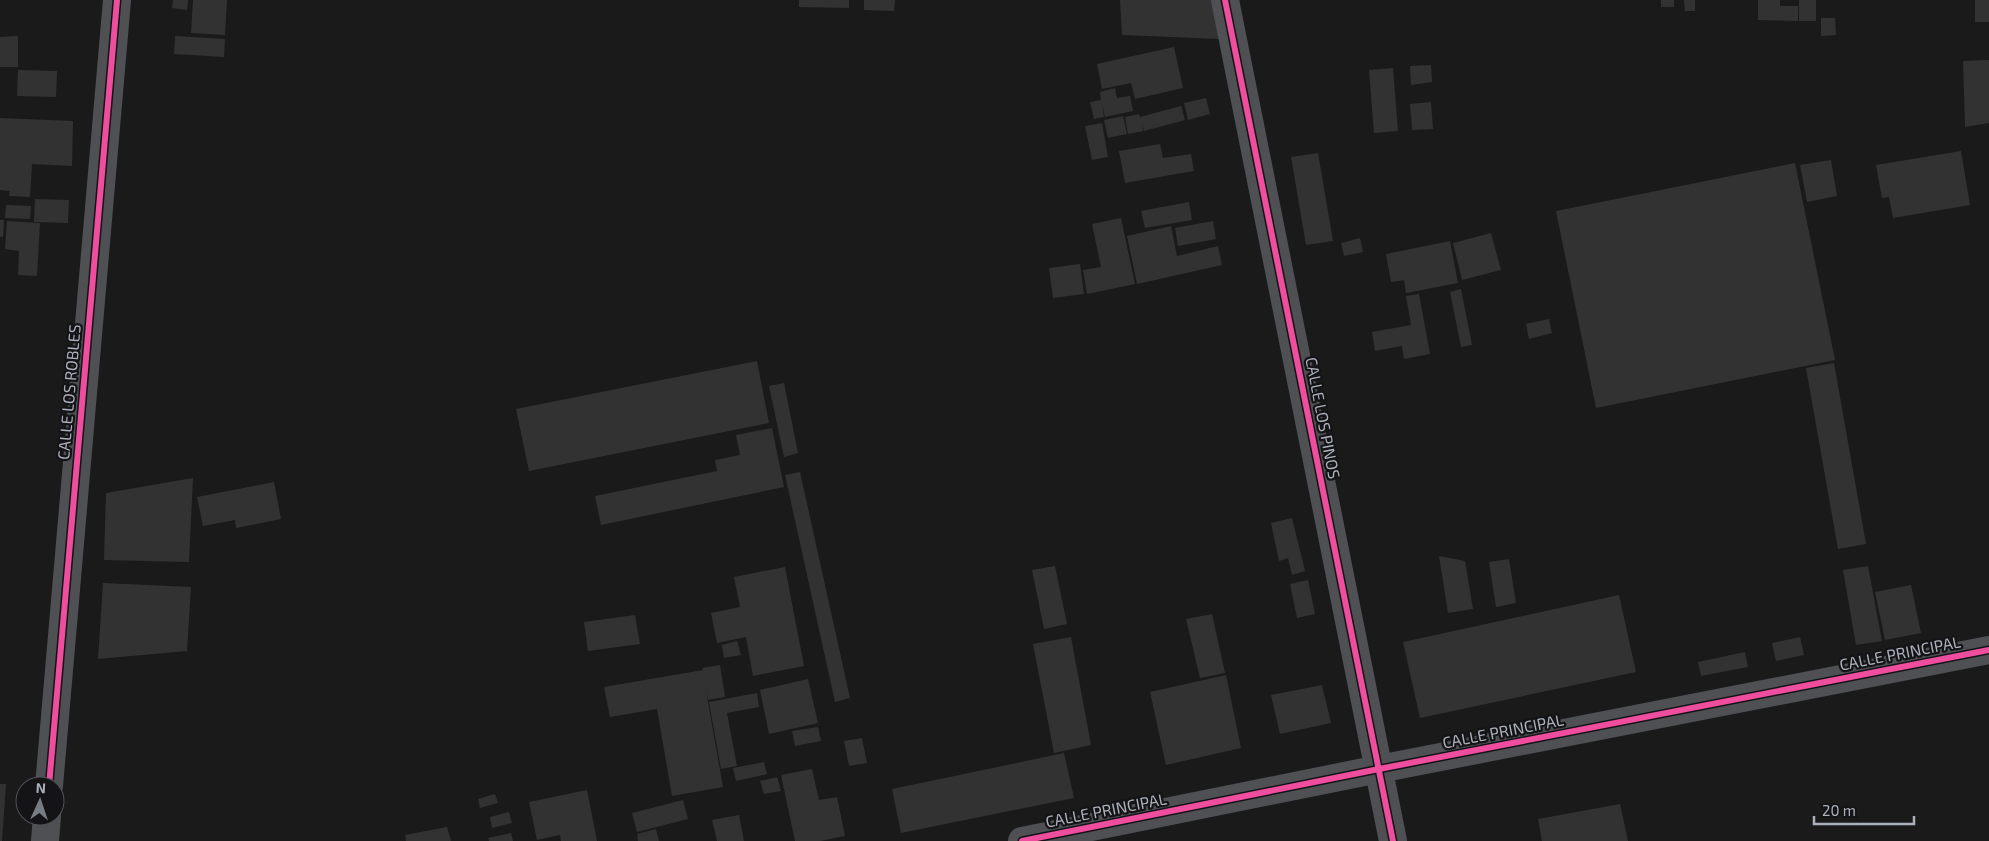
<svg xmlns="http://www.w3.org/2000/svg" width="1989" height="841" font-family="'Exo 2',sans-serif">
<style>
.building{fill:#323233}
.lines{fill:none;stroke-linecap:round;stroke-linejoin:round}
.minor{stroke:#4e5054;stroke-width:28}
.tertiary{stroke:#4e5054;stroke-width:28}
.cycleway-casing{stroke:#141417;stroke-width:9}
.cycleway{stroke:#ef4d9e;stroke-width:6}
.labels{text-anchor:middle;stroke-width:4.5;stroke-linejoin:round;paint-order:stroke}
.street-label{font-size:16px;fill:#abb0bb;stroke:#141417}
</style>
<rect width="100%" height="100%" fill="#1a1a1b"/>
<g class="building">
<path d="M173,0h15l-1,10 -15,-2z"/>
<path d="M193,0h34l-2,35 -34,-2z"/>
<path d="M799,0h50v8l-50,-1z"/>
<path d="M864,0h31l-1,11 -30,-1z"/>
<path d="M1120,0h93l6,39 -97,-4z"/>
<rect x="1661" y="0" width="13" height="7"/>
<path d="M1684,0h11v11h-10z"/>
<path d="M1758,0h22v6h18v15l-40,-1z"/>
<rect x="1799" y="0" width="17" height="21"/>
<rect x="1975" y="0" width="14" height="22"/>
<path d="M1821,18h14l1,17 -15,1z"/>
<path d="M18,36v31h-18v-30z"/>
<path d="M175,36l50,3 -1,18 -50,-3z"/>
<path d="M1174,47l9,41 -48,11 -4,-16 -29,6 -5,-25z"/>
<path d="M1989,60v63l-24,4 -2,-66z"/>
<path d="M1431,65l1,17 -21,3 -1,-19z"/>
<path d="M1393,68l5,63 -24,2 -5,-63z"/>
<path d="M18,70l39,1 -1,26 -39,-1z"/>
<path d="M1115,88l2,10 13,-2 3,15 -28,6 -3,-13 2,13 -10,2 -4,-17 11,-2 -1,-8z"/>
<path d="M1206,98l4,16 -22,6 -4,-17z"/>
<path d="M1431,102l2,27 -21,1 -2,-26z"/>
<path d="M1181,106l4,14 -41,11 -2,-7 1,7 -15,3 -3,-17 14,-3 1,3z"/>
<path d="M1123,116l4,18 -19,4 -4,-18z"/>
<path d="M0,118l73,3 -1,45 -40,-2 -2,33 -21,-1 1,-5 -10,-1z"/>
<path d="M1102,123l6,34 -16,3 -7,-34z"/>
<path d="M1160,144l3,14 28,-4 3,17 -69,12 -6,-32z"/>
<path d="M1961,151l9,54 -77,13 -4,-21 -7,1 -6,-33z"/>
<path d="M1318,153l15,88 -27,4 -15,-88z"/>
<path d="M1831,160l6,36 -30,6 -7,-37z"/>
<path d="M1795,163l40,197 -239,48 -40,-197z"/>
<path d="M35,199l34,1 -1,23 -34,-1z"/>
<path d="M1189,202l3,18 -47,8 -4,-17z"/>
<path d="M6,205l25,1 -1,13 -25,-1z"/>
<path d="M1121,218l14,66 -48,10 -4,-24 18,-3 -9,-43z"/>
<path d="M0,220h4l-1,17h-3z"/>
<path d="M7,221l33,2 -3,53 -19,-1 1,-24 -14,-2z"/>
<path d="M1213,221l3,18 -38,7 -3,-18z"/>
<path d="M1171,226l6,30 41,-10 4,19 -85,19 -10,-48z"/>
<path d="M1491,233l10,37 -39,10 -9,-37z"/>
<path d="M1360,238l3,14 -19,4 -3,-13z"/>
<path d="M1450,241l8,42 -52,10 -2,-13 -13,2 -5,-28z"/>
<path d="M1080,264l4,30 -31,4 -4,-30z"/>
<path d="M1461,289l11,56 -11,2 -11,-55z"/>
<path d="M1419,294l11,60 -26,5 -2,-13 -27,5 -3,-19 39,-7 -5,-29z"/>
<path d="M1549,319l3,14 -23,6 -3,-15z"/>
<path d="M757,361l12,62 -240,48 -13,-62z"/>
<path d="M1834,363l32,181 -28,5 -32,-181z"/>
<path d="M784,383l14,70 -14,4 -15,-71z"/>
<path d="M772,428l12,59 -183,38 -6,-29 122,-25 -2,-11 25,-5 -4,-20z"/>
<path d="M800,472l50,226 -15,4 -50,-227z"/>
<path d="M193,478l-4,84 -85,-2 2,-67z"/>
<path d="M274,482l7,37 -45,9 -1,-8 -32,6 -6,-29z"/>
<path d="M1292,518l13,53 -13,4 -4,-17 -9,3 -8,-38z"/>
<path d="M1439,556l26,5 8,48 -25,4z"/>
<path d="M1509,559l7,44 -20,4 -7,-45z"/>
<path d="M1055,566l12,58 -23,5 -12,-59z"/>
<path d="M1868,566l14,75 -26,4 -13,-75z"/>
<path d="M785,567l19,99 -51,10 -7,-39 -29,6 -6,-30 29,-6 -6,-30z"/>
<path d="M1308,580l7,34 -18,4 -7,-34z"/>
<path d="M103,583l88,4 -4,64 -89,8z"/>
<path d="M1911,585l10,48 -36,7 -10,-48z"/>
<path d="M1619,595l17,77 -216,46 -17,-76z"/>
<path d="M1212,614l13,59 -25,5 -14,-59z"/>
<path d="M635,615l5,29 -52,7 -4,-29z"/>
<path d="M1071,637l20,108 -37,8 -21,-109z"/>
<path d="M1800,637l4,18 -28,6 -4,-18z"/>
<path d="M737,641l4,14 -17,3 -2,-13z"/>
<path d="M1745,652l3,15 -47,9 -3,-14z"/>
<path d="M720,665l5,32 -17,3 -3,-15 18,102 -51,9 -15,-87 -47,8 -6,-30 99,-17 -1,-2z"/>
<path d="M1226,675l15,73 -75,17 -16,-73z"/>
<path d="M808,679l10,44 -49,11 -9,-44z"/>
<path d="M1322,685l9,38 -51,11 -9,-39z"/>
<path d="M757,693l2,14 -32,6 10,53 -16,3 -12,-67z"/>
<path d="M818,727l3,14 -26,5 -3,-15z"/>
<path d="M862,738l5,25 -18,3 -5,-25z"/>
<path d="M1064,753l10,45 -173,35 -9,-44z"/>
<path d="M764,762l3,12 -31,7 -3,-13z"/>
<path d="M812,769l7,31 18,-3 8,39 -25,5h-25l-14,-66z"/>
<path d="M777,777l4,14 -17,3 -4,-13z"/>
<path d="M0,784h6l-4,57h-2z"/>
<path d="M587,790l10,51h-36l-1,-6 -23,5 -8,-38z"/>
<path d="M495,794l3,9 -18,5 -2,-9z"/>
<path d="M683,800l5,19 -51,13 -5,-19z"/>
<path d="M1620,804l8,37h-86l-4,-22z"/>
<path d="M509,812l3,11 -20,5 -2,-11z"/>
<path d="M739,815l5,26h-27l-5,-21z"/>
<path d="M447,827l4,14h-45l-1,-6z"/>
<path d="M656,829l3,12h-21l-1,-7z"/>
<path d="M511,833l2,8h-24l-1,-3z"/>
</g>
<g class="lines">
<g class="minor">
<path d="M1225,0l168,841"/>
<path d="M49,786l68,-786"/>
<path d="M45,841l2,-25"/>
</g>
<path class="tertiary" d="M1022,841l357,-72 610,-119"/>
<g class="cycleway-casing">
<g id="cycleway">
<path d="M1225,0l168,841"/>
<path d="M49,786l68,-786"/>
<path d="M1022,841l357,-72 610,-119"/>
</g>
</g>
<use href="#cycleway" class="cycleway"/>
</g>
<g class="labels">
<g class="street-label">
<text transform="translate(69 392) rotate(-85)" y="6">CALLE LOS ROBLES</text>
<text transform="translate(1323 418) rotate(79)" y="6">CALLE LOS PINOS</text>
<text transform="translate(1900 653) rotate(-11)" y="6">CALLE PRINCIPAL</text>
<text transform="translate(1503 731) rotate(-11)" y="6">CALLE PRINCIPAL</text>
<text transform="translate(1106 810) rotate(-11)" y="6">CALLE PRINCIPAL</text>
</g>
</g>
<g transform="translate(40 801) rotate(3)"><circle r="24" fill="#141417" stroke="#505259"/>
<path d="M0-4L9 19L0 12L-9 19Z" fill="#787c83"/>
<text y="-8" font-size="14" font-weight="bold" text-anchor="middle" fill="#abb0bb">N</text>
</g>
<path d="M1814 816v8h100v-8" fill="none" stroke="#abb0bb" stroke-width="2.5"/>
<text x="1822" y="816" font-size="15" fill="#abb0bb" stroke="#141417" stroke-width="4" paint-order="stroke">20 m</text>
</svg>
